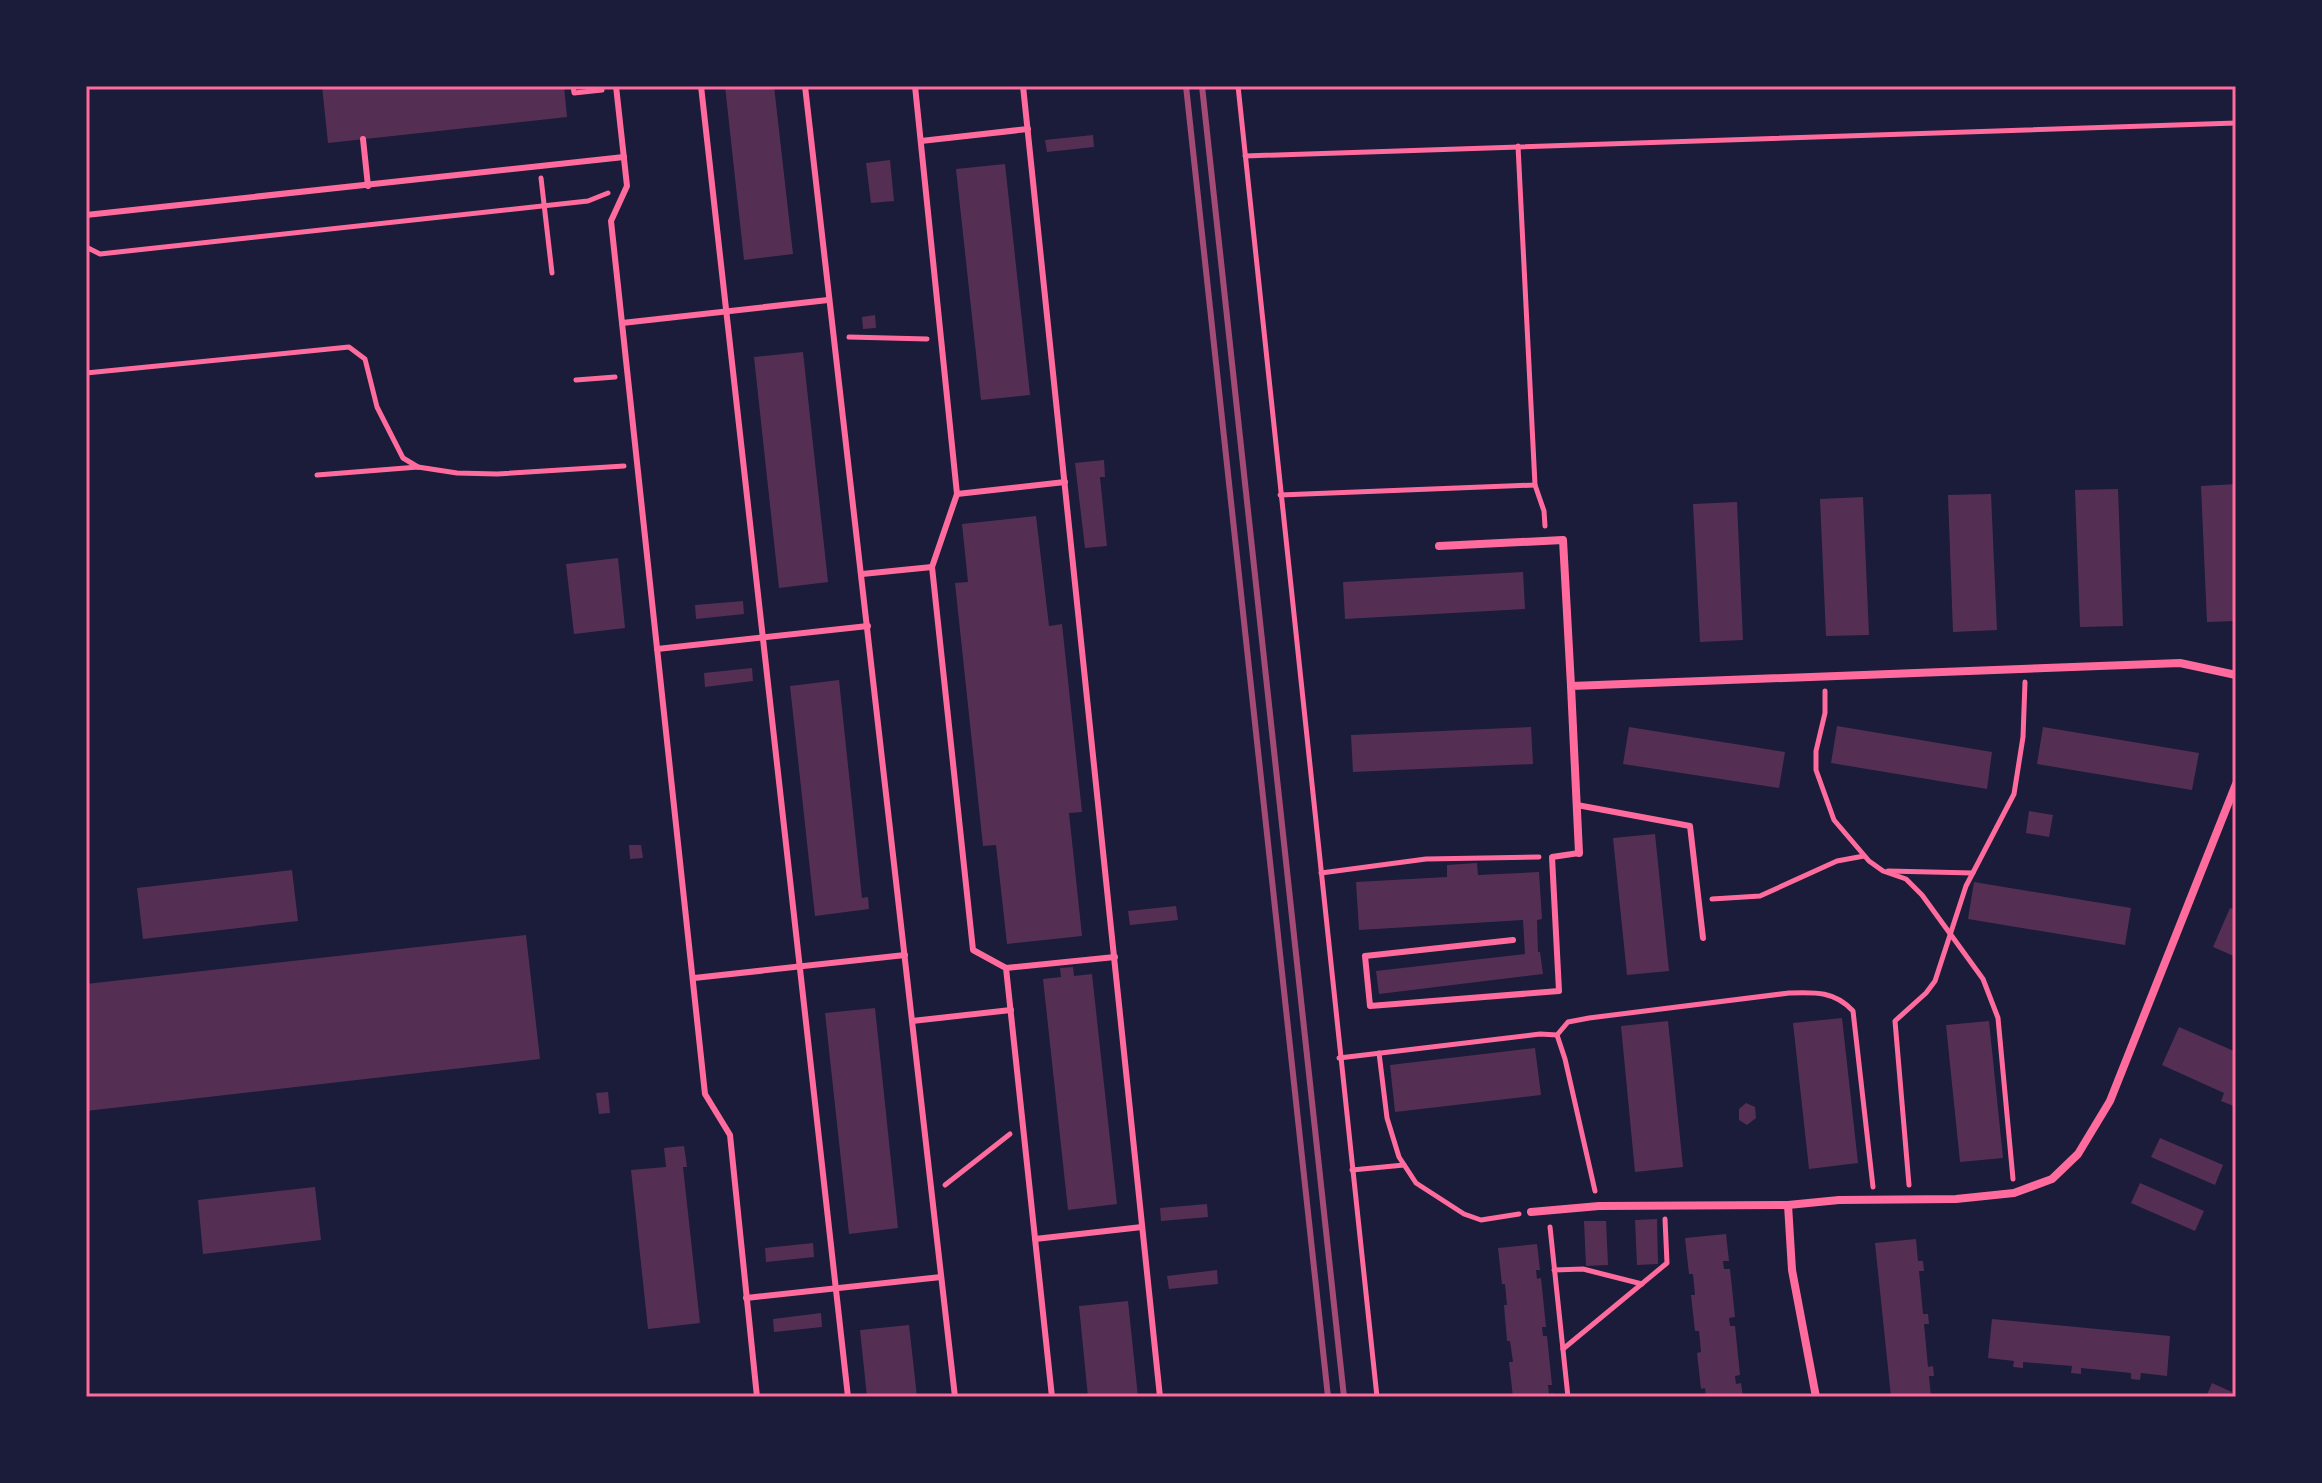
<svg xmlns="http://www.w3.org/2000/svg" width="2322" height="1483" font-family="Manrope,sans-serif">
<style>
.building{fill:#542f53}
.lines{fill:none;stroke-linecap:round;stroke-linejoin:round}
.path{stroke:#ff6b9d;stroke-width:5}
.service{stroke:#ff6b9d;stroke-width:6}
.minor{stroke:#ff6b9d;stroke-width:8}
.rail{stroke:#a44b75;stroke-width:6}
.neatline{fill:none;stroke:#ff6b9d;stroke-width:3}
</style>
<rect width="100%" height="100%" fill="#1b1b3a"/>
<g class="building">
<path d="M322,86h242l3,31 -239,26z"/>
<path d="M725,86h49l19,168 -49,6z"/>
<path d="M1093,135l1,12 -47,5 -2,-12z"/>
<path d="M890,160l4,41 -23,2 -5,-40z"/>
<path d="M1005,164l25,231 -49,5 -25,-231z"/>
<path d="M875,315l1,13 -13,1 -1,-12z"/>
<path d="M803,352l25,230 -49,6 -25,-231z"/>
<path d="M1104,460l1,17h-5l7,69 -22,2 -10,-85z"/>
<path d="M2236,484v137l-29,1 -6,-136z"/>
<path d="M2118,489l5,137 -43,1 -5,-137z"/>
<path d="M1991,494l6,136 -44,2 -5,-137z"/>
<path d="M1863,497l6,138 -43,1 -6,-137z"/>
<path d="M1737,502l6,138 -43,2 -7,-138z"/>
<path d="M1036,516l13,110 13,-2 20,188 -13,1 13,123 -75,8 -11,-99 -13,1 -28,-263 13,-1 -6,-58z"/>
<path d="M618,558l7,70 -51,6 -8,-70z"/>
<path d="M1523,572l2,37 -180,10 -2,-37z"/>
<path d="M743,601l1,13 -48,5 -1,-14z"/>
<path d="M752,668l1,13 -48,6 -1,-14z"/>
<path d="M839,680l23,218 6,-1 1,12 -54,7 -25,-230z"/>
<path d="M1837,726l155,26 -5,37 -156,-26z"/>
<path d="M1531,727l2,37 -180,8 -2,-37z"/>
<path d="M1629,727l156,25 -6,36 -156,-24z"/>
<path d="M2043,727l156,26 -7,37 -155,-26z"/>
<path d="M2029,811l24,4 -4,22 -23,-4z"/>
<path d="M1655,834l14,137 -42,4 -14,-137z"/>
<path d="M629,845h12l2,13 -13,1z"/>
<path d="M1477,863l1,12 61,-3 3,47 -5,1 1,32h2l3,22 -164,20 -3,-23 149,-17 -2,-34 -164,10 -3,-48 91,-5v-12z"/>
<path d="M292,870l6,51 -155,18 -6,-51z"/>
<path d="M1974,882l157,26 -6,37 -157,-26z"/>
<path d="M1176,906l2,14 -48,5 -2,-14z"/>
<path d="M2230,908l6,2v47l-23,-10z"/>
<path d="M526,935l14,124 -454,52v-127z"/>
<path d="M1073,967l1,9 18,-2 25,230 -49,6 -25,-231 18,-2 -1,-9z"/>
<path d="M875,1008l23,220 -49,6 -24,-221z"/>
<path d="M1842,1018l16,145 -49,6 -16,-146z"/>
<path d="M1668,1021l15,146 -48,5 -14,-146z"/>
<path d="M1989,1021l14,137 -43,4 -14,-137z"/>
<path d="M2179,1027l57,25v55l-15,-6 3,-8 -62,-28z"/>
<path d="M1535,1048l6,47 -146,17 -5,-47z"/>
<path d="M608,1092l2,21 -11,1 -3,-21z"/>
<path d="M1746,1103l9,4 1,11 -9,7 -8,-5v-11z"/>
<path d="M2160,1138l63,27 -8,20 -64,-28z"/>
<path d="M684,1146l3,21h-4l17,156 -52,6 -17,-159 35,-3 -2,-19z"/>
<path d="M2140,1183l64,28 -9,20 -64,-28z"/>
<path d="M315,1187l6,53 -118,14 -5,-54z"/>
<path d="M1207,1204l1,13 -47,4 -1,-13z"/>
<path d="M1657,1219l1,45 -21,1 -2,-45z"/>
<path d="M1584,1221h22l2,44 -22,1z"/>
<path d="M1726,1234l3,27h-6l1,8h6l5,48 -6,1 1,8h5l5,49 -5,1 1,8 5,-1 2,14h-37l-1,-9 -4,1 -4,-36 4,-1 -2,-21h-4l-4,-36h4l-2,-21h-4l-4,-36z"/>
<path d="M1916,1239l2,22h5l1,10h-5l4,43h5l1,10h-5l4,43 5,-1 1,10h-5l2,21h-40l-16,-154z"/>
<path d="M813,1243l1,14 -48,5 -1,-14z"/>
<path d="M1537,1244l3,26h-4l1,9 4,-1 5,49h-4l1,9h4l5,49h-4l1,9 4,-1v4h-40l-4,-35h4l-3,-21h-3l-3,-36h3l-2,-21h-3l-4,-36z"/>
<path d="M1217,1270l1,14 -49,5 -2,-13z"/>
<path d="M1128,1301l10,96h-50l-9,-91z"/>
<path d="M821,1313l1,14 -48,5 -1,-13z"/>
<path d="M1992,1319l178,17 -3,40 -26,-3 -1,7 -9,-1v-6l-50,-5v6l-10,-1 1,-7 -49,-4v6l-10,-1 1,-6 -26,-3z"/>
<path d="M909,1325l8,72h-50l-7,-67z"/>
<path d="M2212,1383l20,9 -2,5h-24z"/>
</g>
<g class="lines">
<g class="path">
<path d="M573,86l1,7 28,-3"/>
<path d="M1238,86l139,1311"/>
<path d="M1245,156l991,-33"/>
<path d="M541,178l11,95"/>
<path d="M86,247l14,7 488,-53 20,-8"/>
<path d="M849,337l78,2"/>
<path d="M86,373l263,-26 16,12 12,48 26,51 15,9"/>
<path d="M576,380l39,-3"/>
<path d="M317,475l101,-8 39,6 40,1 127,-8"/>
<path d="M1535,485l9,26 1,15"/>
<path d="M1280,495l255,-10 -17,-339"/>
<path d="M1825,691v22l-9,38v19l18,50 35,41 14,10 23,8 16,16 61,84 15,39 15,161"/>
<path d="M1888,871l85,2"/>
<path d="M1321,873l105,-14 113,-2"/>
<path d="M1712,899l48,-3 77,-35 27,-5"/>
<path d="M1557,1035l11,-13 21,-4 200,-25c26,-1 46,-2 64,18l20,176"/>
<path d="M1379,1053l8,65 12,39 17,26 48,31 17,6 38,-6"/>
<path d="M1339,1058l201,-24 17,1 8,24 30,132"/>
<path d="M1352,1170l52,-5"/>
<path d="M945,1185l65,-51"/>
<path d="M1909,1185l-14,-164 31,-28 9,-12 31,-95 48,-92 9,-57 2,-55"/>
<path d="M1550,1227l18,170"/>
<path d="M1554,1270l29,-1 59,15"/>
<path d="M1563,1349l104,-86 -2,-44"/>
</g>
<g class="service">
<path d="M616,86l11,100 -16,35 94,873 25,41 27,262"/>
<path d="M701,86l147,1311"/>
<path d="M805,86l150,1311"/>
<path d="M915,86l42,408 -25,73 41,383 33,18 46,429"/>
<path d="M1023,86l137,1311"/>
<path d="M363,139l5,47"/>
<path d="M921,141l107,-12"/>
<path d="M86,215l538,-58"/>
<path d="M622,323l206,-23"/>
<path d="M957,494l108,-12"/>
<path d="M862,574l70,-7"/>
<path d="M657,649l211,-23"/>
<path d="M1577,805l113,21 13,112"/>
<path d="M1513,940l-148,16 5,50 189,-15 -7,-134 27,-4"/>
<path d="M1006,968l109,-11"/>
<path d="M694,978l211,-23"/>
<path d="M912,1021l99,-11"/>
<path d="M1035,1239l107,-12"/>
<path d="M746,1298l195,-21"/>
</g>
<g class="minor">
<path d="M1439,546l124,-6 8,146"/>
<path d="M1579,853l-8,-167 609,-23 56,12"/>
<path d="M1788,1205l4,65 24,127"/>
<path d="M1531,1212l68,-6 189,-1 51,-5 117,-1 58,-6 38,-14 26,-25 32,-53 126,-317"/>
</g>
<g class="rail">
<path d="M1186,86l142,1311"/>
<path d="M1202,86l142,1311"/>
</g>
</g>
<rect width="2322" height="1483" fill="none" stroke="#1b1b3a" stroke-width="176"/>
<rect x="88" y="88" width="2146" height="1307" class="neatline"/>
</svg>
